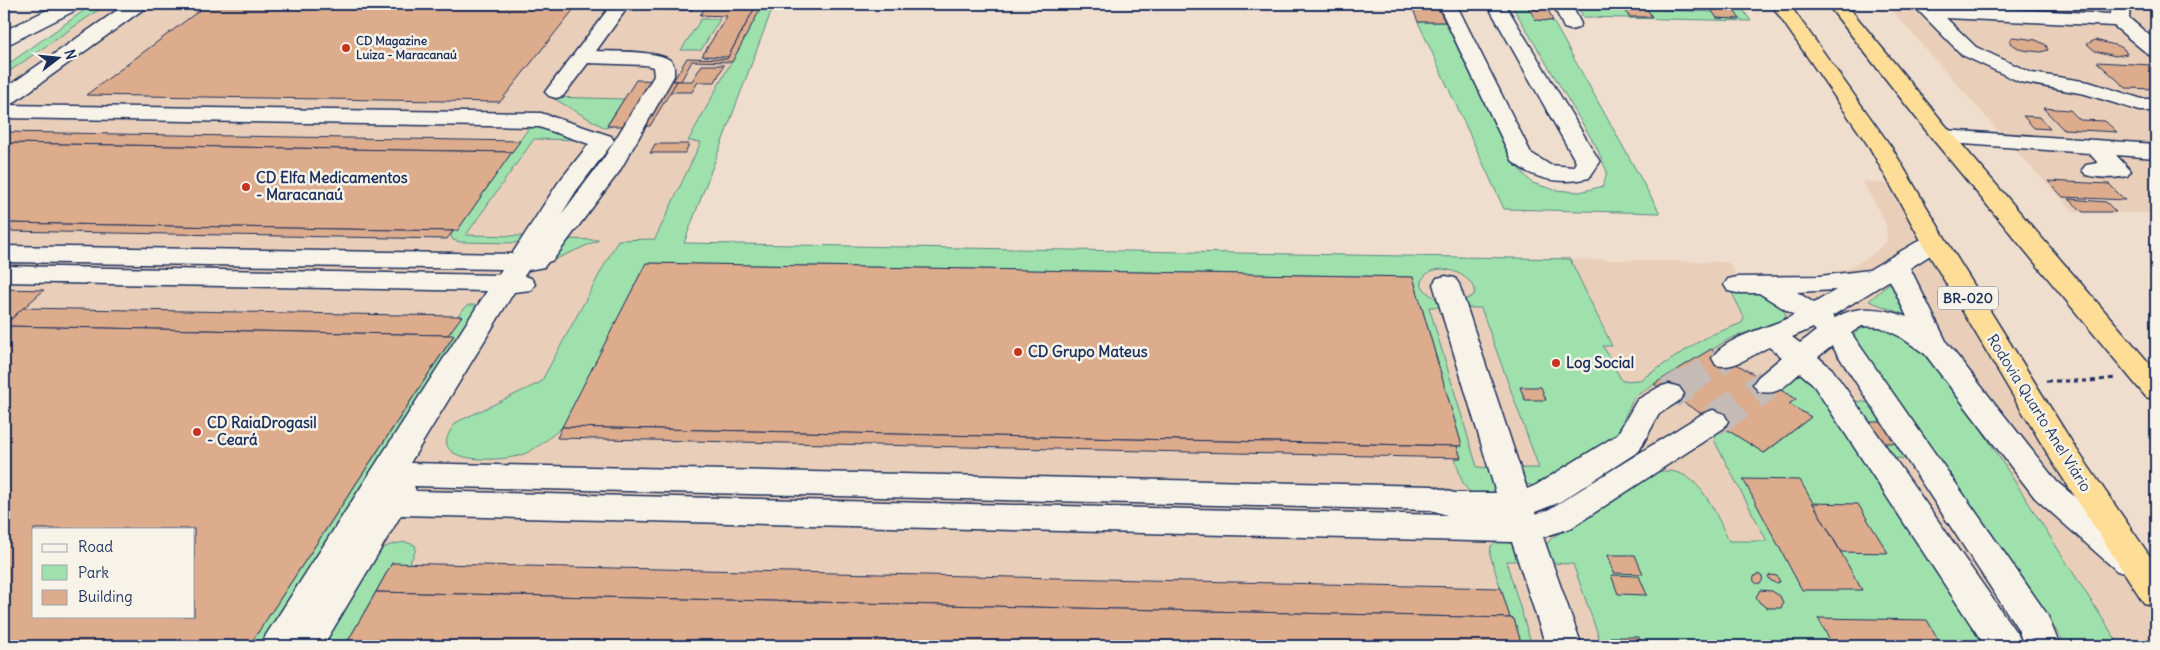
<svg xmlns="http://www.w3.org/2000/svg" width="2160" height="650" font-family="Delius,sans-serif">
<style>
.built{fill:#e9cfba;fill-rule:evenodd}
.green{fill:#9ee1ac;stroke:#5c8885}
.building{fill:#dcac8d;stroke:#1b2f5e;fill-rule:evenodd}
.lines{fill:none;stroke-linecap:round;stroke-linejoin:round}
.minor-tunnel-far1{stroke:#c5bbb7;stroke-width:26;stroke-dasharray:26 13;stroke-linecap:butt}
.minor-tunnel{stroke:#c5bbb7;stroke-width:32;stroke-dasharray:32 16;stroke-linecap:butt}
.minor-casing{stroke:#1b2f5e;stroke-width:3}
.highway-casing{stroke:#1b2f5e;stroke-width:3}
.path{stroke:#1b2f5e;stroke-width:3;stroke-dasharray:5 4;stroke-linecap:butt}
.minor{fill:#f7f3e8;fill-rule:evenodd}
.highway{fill:#fedd96;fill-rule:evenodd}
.poi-dot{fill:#c8321e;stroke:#f7f3e8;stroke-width:2}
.labels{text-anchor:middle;stroke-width:5;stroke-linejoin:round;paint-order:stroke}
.far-poi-label{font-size:12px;font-weight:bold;fill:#1b2f5e;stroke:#f7f3e8;text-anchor:start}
.shield{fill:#f7f3e8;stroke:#5d6a87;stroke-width:1}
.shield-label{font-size:14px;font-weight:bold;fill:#1b2f5e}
.poi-label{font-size:15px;font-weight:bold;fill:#1b2f5e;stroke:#f7f3e8;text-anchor:start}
.street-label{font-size:15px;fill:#1b2f5e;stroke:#f7f3e8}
</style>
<rect width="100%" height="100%" fill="#efdecd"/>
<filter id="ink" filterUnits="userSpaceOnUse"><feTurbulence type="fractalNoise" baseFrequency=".02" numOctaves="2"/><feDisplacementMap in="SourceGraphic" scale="10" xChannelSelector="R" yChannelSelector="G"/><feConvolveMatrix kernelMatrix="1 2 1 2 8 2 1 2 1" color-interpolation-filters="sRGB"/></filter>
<g filter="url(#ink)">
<g class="built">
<path d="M93,4h681l-90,239 1044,19 9,15 82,-2 29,-7 20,-10 19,-17 -1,-17 -24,-43 23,2 271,418v45h-2152v-579zM34,529h160v87h-160z"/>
<path d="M1886,4l270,1v208l-82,-1 -49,-51z"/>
</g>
<g class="green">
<path d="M93,4h14l-103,71v-8z"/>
<path d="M763,4h11l-90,239 886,16 42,87h-9l19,35 18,-1 55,-36 16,-9 31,-12 2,-6 -12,-24c8,-6 35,-3 43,5 4,4 8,12 11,17l-3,5 -52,18 -97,59 -18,39 -82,50c-12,-2 -14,-8 -17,-18h22l-58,-160h-17l-2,-6 12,-7 1,-6c-9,-18 -42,-30 -54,-8 1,13 17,16 25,26h-17l48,160 20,1 4,25c-38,5 -36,-2 -46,-35h6l-4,-12h5l-49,-169 -767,-14c-21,42 -43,84 -64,126 -6,12 -12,32 -22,40 -12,10 -27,23 -42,27 -23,6 -99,8 -61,-34l84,-40 77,-142 37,-1 46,-97 -13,-1z"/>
<path d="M1511,4h15l10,16 17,1 107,192 -156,-4 -86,-187h27l69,141 18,20 23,7 25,2 23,-6 4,-14 -10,-24z"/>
<path d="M1577,4h45l7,13h22l-7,-13h14l4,6 51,2 4,6 22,1 -10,-15h10l12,17 -168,-4z"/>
<path d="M701,19h19l-19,31h-20z"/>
<path d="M551,97l73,2 -17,26 5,1 -7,2z"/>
<path d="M540,125l47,15 -53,-1 -68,96 58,1 -4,5 -5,2 -55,-1 -7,-2 -2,-4 2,-5h4l71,-102z"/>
<path d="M563,239l36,1 -50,22z"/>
<path d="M1895,278l23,42 -49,-19z"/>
<path d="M468,305h12l5,3 -222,338h-14l205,-310 -6,-1 13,-19h-4z"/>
<path d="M1875,325l31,10 35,31 179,280h-53l-216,-305c5,-12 11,-14 24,-16z"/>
<path d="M1802,374l12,8 170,264h-382l-29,-82 -24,-1 -2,-19 5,-6 98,-64c46,-16 63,35 79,67h38l-52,-99 -2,-10 8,-6 44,27 46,-36 -22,-13 7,-5 -19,-12 16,-12z"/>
<path d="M1855,401l17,2 36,52 -3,4 -16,-2 -38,-55z"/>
<path d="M1499,541c16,1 20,7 28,20h-21l26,85h-10l-8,-27 -4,-1 -20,-63 1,-9z"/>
<path d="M405,542l10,3 1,5 -7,14 -17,-1 -47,83h-28l56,-93 17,-8z"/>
</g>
<g class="building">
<path d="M208,4h370l-78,98 -414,-7z"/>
<path d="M670,4h26l-4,6h-26z"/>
<path d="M708,4h49l-29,53 -26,-1 25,-40 -27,-1z"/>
<path d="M757,4h6l-31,58 -40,-1 -11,20h-8l14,-23 40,1z"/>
<path d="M1411,4h25l9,18h-27z"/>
<path d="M1526,4h20l7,17 -17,-1z"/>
<path d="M1622,4h22l8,13h-23z"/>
<path d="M1707,4h22l11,15 -23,-1z"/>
<path d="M2013,37l23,3 10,5 2,5 -7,2 -19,-2 -12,-7v-4z"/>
<path d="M2095,40l24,6 5,3 3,5 -12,2 -20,-5 -8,-7z"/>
<path d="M2097,62l55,3 4,3v21l-30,-1z"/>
<path d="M702,65h22l-9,17h-17l-6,10h-22l7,-11h15z"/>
<path d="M636,80l41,1 -27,45h-43z"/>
<path d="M2043,108l27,2 10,10 25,1 12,11 -54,-3z"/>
<path d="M2023,116l16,1 11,12 -16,-1z"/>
<path d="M4,132l516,9 -8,11 -508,-9z"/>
<path d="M4,143l508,9 -55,79h-4l-449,-8z"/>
<path d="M655,144h34l-4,9h-35z"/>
<path d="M2048,181l61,3 16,16 -62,-3z"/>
<path d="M2069,199l37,3 10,10h-33z"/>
<path d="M4,223l449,8 -6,8 -443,-8z"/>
<path d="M646,263l767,14 49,169 -900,-19z"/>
<path d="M4,289l40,1 -40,35z"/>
<path d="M23,308l434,8h5l-14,19 -444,-9z"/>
<path d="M4,326l444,9h6l-205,311h-245zM34,529h160v87h-160z"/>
<path d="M1711,349l85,50 -7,5 22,13 -47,36 -110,-69z"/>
<path d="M1520,387h21l5,13h-21z"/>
<path d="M1866,422h19l14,21h-20z"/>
<path d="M562,427l895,19 4,12 -904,-20z"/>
<path d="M1743,479l57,1 62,110h-60z"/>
<path d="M1813,503l45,1 30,49 -47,-1z"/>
<path d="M1608,555h27l8,19 -29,-1z"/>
<path d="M392,563l1109,25 9,30 -1134,-26z"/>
<circle cx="1758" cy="579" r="4.5"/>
<path d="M1611,575l28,1 8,19 -29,-1z"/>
<path d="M1771,575l6,1 3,6 -5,1 -5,-3 -2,-4z"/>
<path d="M1760,590l12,1 8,5 3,7 -2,5h-13l-8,-5 -4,-6z"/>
<path d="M376,592l1134,26 4,1 8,27h-1177z"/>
<path d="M1818,618l109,2 15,26h-109z"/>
<path d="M1610,637h29l3,9h-29z"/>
</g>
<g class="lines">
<path class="minor-tunnel-far1" d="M1684,384l42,-26"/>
<g class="minor-tunnel">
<path d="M1669,394l17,-11"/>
<path d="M1713,421l55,-37"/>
</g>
<g class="minor-casing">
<g id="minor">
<path d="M59,4h23l-2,4 -69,35 -7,2v-14z"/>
<path d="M126,4h21l-2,4 -132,95 -9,1v-15z"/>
<path d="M612,4h18l-34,47c17,1 63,-1 75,10 4,3 3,10 3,15l-55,96 -66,88 -5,2 -4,5 -16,3 -4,6 7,2 4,6 -4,6 -17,2 -104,171 1022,23 22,7h42l-63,-209 4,-6 9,-2 9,2 4,6 68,205 9,-4 81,-50 20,-35 22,-13 10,-3 10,3 5,7 -5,7 -20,13 -20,37 -81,52 -23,9v2l13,-4 154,-96 11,-4 11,4 4,7 -4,7 -153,100 -28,9 39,109h-36l-34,-104 -1111,-27 -78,131h-62l5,-11 221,-344 -483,-9v-16l494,9 4,-6 -498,-7v-16l508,8 46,-71 31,-39 -50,-17 -535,-9v-13l537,8 70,23 3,5 -38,50 -15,24 43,-57 50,-82 -1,-9 -8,-2 -57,-2 -25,33 -7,2 -7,-2 -4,-4zM414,486l1017,24 16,5 -1031,-24z"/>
<path d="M1438,4h18l75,149 19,12 23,2 3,-5 -89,-158h18l95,158 -11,16c-27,7 -55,2 -76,-16z"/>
<path d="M1553,4h18l10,20 -3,4 -7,2 -7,-2z"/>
<path d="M1912,4l198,10 1,-5 -3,-5h20l2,3 -1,11 27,23v16l-7,-2 -35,-29 -168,-8 30,29 56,26 57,9 53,17h14v12h-16l-55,-17 -65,-12 -58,-27z"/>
<path d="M1943,130l213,14v14l-40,-3 15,16 -4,5c-13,3 -28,2 -41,-1l-4,-5 4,-5 12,-2 -9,-10 -154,-11 -3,-5 3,-5z"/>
<path d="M1934,234l9,3 4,5 -4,5 -33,21 37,75 110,139 84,69 5,10 -5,10 -12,3 -12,-3 -82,-73 -110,-144 -26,-18 -19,-9 -18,-1 -11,7 196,281 13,32h-36l-6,-17 -186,-283 -14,11 14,12 186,266 5,11h-38l-173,-263 -12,-10c-15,12 -22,24 -42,18l-5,-7 5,-7 24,-20 -13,-10c-18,8 -34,23 -53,18l-4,-7c13,-22 59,-30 82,-43l-35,-22h-22l-9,-2 -4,-6 4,-6 9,-2 83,-1 49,-6 56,-33zM1890,280l17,37c-24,-9 -49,-13 -72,1l-3,-2zM1836,290l-22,13 -17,-11zM1813,328l3,3 -16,12 -8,-6z"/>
</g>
</g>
<g class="highway-casing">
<g id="highway">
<path d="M1771,4h18l103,144 62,105 121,194 81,118v42l-12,-4 -91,-140 -125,-210 -58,-105z"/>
<path d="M1827,4h19l105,128 205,239v29l-10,-3 -211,-255z"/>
</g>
</g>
<path class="path" d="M2046,381h45l24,-3"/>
<use href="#minor" class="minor"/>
<use href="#highway" class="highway"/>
</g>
</g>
<g class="poi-dot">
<circle cx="346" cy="48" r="5"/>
<circle cx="246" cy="187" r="5"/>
<circle cx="1018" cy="352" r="5"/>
<circle cx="1556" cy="363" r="5"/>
<circle cx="197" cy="432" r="5"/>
</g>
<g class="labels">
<g class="far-poi-label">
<text x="356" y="45">CD Magazine<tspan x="356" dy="14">Luiza - Maracanaú</tspan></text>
</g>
<rect class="shield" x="1938" y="286.5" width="60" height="23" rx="4"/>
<g class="shield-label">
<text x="1968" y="303">BR-020</text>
</g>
<g class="poi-label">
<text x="256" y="183">CD Elfa Medicamentos<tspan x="256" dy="17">- Maracanaú</tspan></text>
<text x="1028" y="357">CD Grupo Mateus</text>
<text x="1566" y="368">Log Social</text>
<text x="207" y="428">CD RaiaDrogasil<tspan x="207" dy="17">- Ceará</tspan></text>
</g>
<g class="street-label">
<text transform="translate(2039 413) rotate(58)" y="5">Rodovia Quarto Anel Viário</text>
</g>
</g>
<rect width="2160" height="650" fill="none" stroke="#f7f3e8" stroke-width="20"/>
<rect x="10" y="10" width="2140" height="630" fill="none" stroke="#1b2f5e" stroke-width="2" filter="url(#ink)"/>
<rect x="32" y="528" width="162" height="90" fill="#f7f3e8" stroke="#9fa5b1"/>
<rect x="42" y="544" width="25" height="8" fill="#f7f3e8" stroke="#9fa5b1"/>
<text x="78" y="552" font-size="15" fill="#1b2f5e">Road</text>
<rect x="42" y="565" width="25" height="15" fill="#9ee1ac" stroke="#9fa5b1"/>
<text x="78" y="578" font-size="15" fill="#1b2f5e">Park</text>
<rect x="42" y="590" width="25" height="15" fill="#dcac8d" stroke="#9fa5b1"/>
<text x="78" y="602" font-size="15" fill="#1b2f5e">Building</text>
<g transform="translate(58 58) rotate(74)" stroke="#f7f3e8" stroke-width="4" paint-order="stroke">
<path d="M0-4L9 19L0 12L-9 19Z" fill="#1b2f5e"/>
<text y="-8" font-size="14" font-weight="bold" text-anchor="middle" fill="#1b2f5e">N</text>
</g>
</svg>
